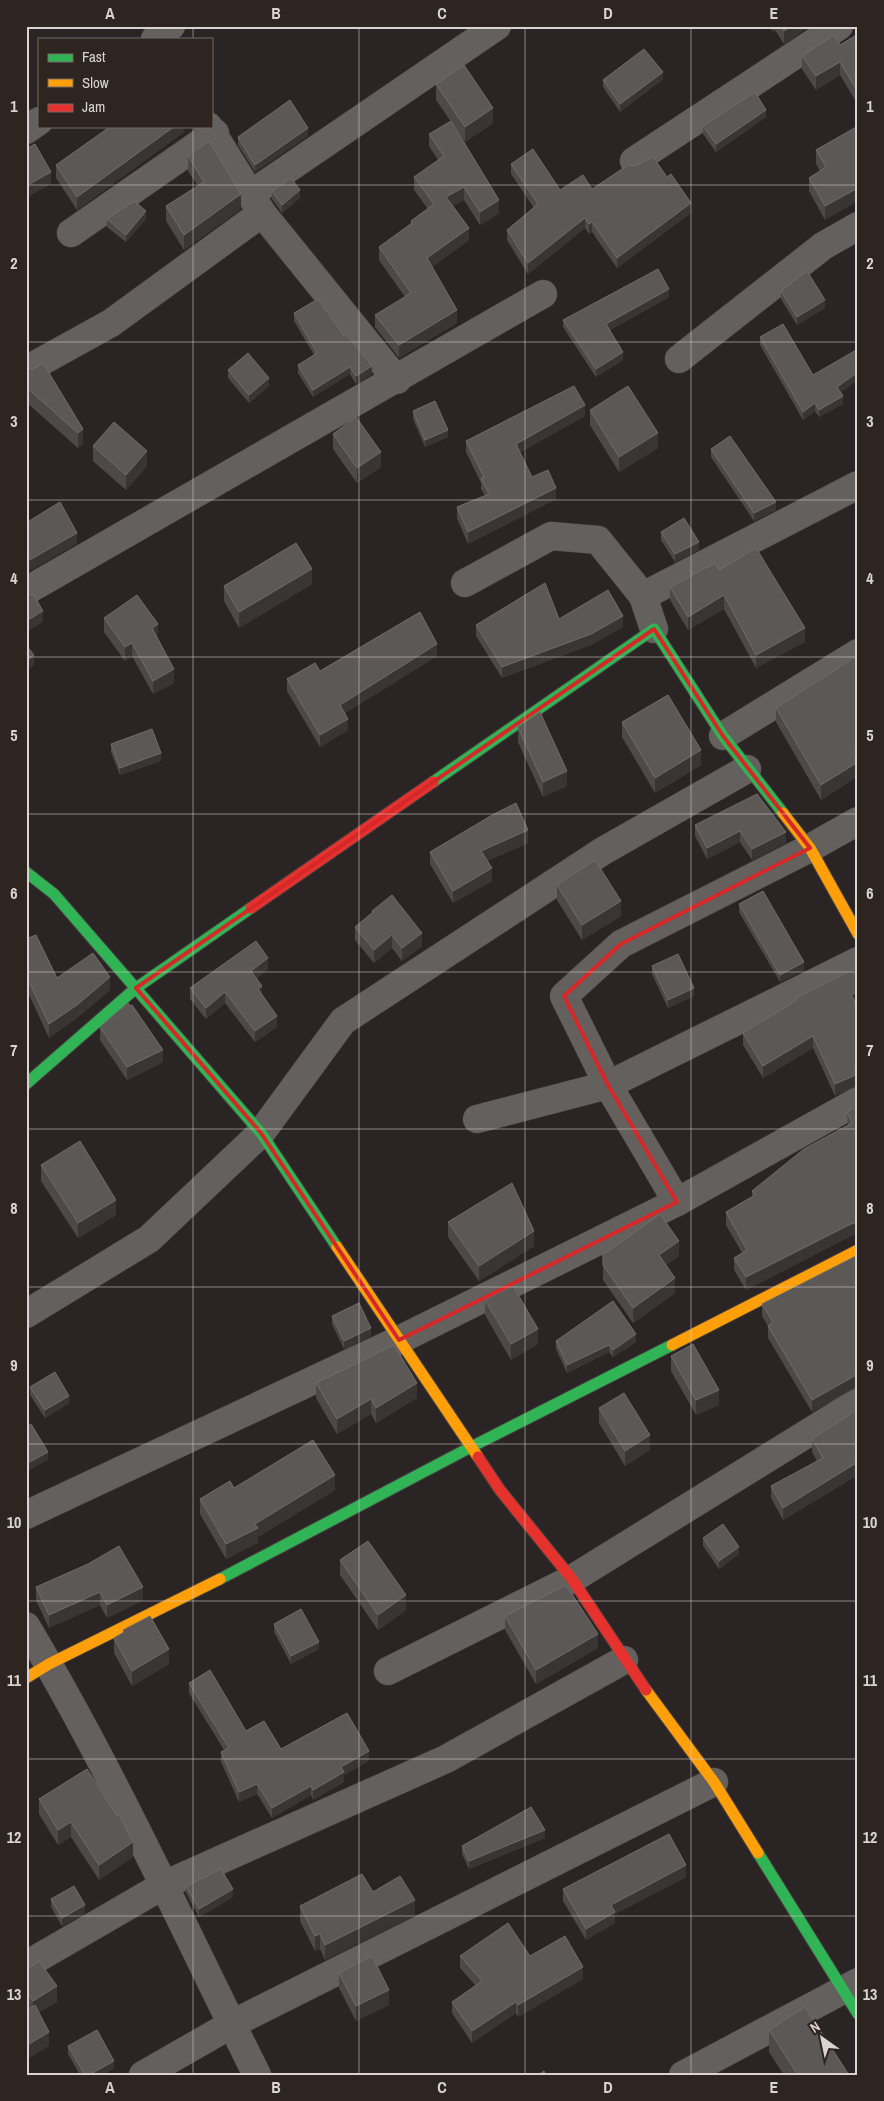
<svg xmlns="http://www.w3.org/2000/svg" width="884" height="2101" font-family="'Archivo Narrow',sans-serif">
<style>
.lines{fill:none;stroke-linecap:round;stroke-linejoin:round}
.street-casing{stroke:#474240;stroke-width:29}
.fast-casing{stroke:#474240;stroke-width:13}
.slow-casing{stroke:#474240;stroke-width:13}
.jam-casing{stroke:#474240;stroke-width:13}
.street{stroke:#63605e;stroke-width:28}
.fast{stroke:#30b455;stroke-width:11}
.slow{stroke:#ff9f0a;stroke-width:11}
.jam{stroke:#e5322d;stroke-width:11}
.wall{fill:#4d4947}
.shaded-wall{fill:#383533}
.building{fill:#5c5856;stroke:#706c69}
.marked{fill:none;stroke:#d62828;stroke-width:4;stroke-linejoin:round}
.grid{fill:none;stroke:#dad4d1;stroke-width:1;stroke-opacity:0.55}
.neatline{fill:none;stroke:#dad4d1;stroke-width:2}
.grid-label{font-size:16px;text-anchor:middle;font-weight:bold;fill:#dad4d1}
</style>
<rect width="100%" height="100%" fill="#2a2524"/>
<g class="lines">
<g class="street-casing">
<g id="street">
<path d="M155,39l16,-13"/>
<path d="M208,126l54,87 135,167"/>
<path d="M26,130l13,-9"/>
<path d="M634,161l205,-135"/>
<path d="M251,194l246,-168"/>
<path d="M71,233l144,-100"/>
<path d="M679,359l144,-113 35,-20"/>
<path d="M26,370l85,-47 151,-110"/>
<path d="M465,583l86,-47 47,4 45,56"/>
<path d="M26,591l517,-297"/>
<path d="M654,629l-11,-33 215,-111"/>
<path d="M723,736l135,-83"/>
<path d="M858,821l-48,27 -189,96 -57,52 44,89 69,117 181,-101"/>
<path d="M477,1119l131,-34 250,-124"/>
<path d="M26,1314l123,-75 112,-106 82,-112 260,-170 144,-82"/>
<path d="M26,1515l373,-175 278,-138"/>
<path d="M26,1626c86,144 156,299 231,449"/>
<path d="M388,1671l184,-92 286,-177"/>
<path d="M26,1965l138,-80 282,-126 178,-99"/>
<path d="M143,2075l89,-51 482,-242"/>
<path d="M683,2075l175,-93"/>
</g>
</g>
<g class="fast-casing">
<g id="fast">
<path d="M433,782l221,-153 69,107 60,77"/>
<path d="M26,872l28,22 207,239 76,114"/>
<path d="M26,1084l110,-96 115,-80"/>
<path d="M220,1579l251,-132 201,-102"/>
<path d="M758,1853l100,161"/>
</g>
</g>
<g class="slow-casing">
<g id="slow">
<path d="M783,813l27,35 48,86"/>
<path d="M337,1247l141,210"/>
<path d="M672,1345l186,-95"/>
<path d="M26,1678l23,-14 171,-85"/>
<path d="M646,1690l68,92 44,71"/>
</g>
</g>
<g class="jam-casing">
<g id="jam">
<path d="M251,908l182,-126"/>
<path d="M478,1457l22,33 72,89 74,111"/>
</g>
</g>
<use href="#street" class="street"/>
<use href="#fast" class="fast"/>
<use href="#slow" class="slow"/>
<use href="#jam" class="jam"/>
</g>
<g class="wall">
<path d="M769,26h41l-26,18 -9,-14 -2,2z"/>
<path d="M858,34v71l-18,-30 -24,15 -14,-21v-13l38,-11z"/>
<path d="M663,79l-43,33 -17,-25v-7z"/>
<path d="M436,84l57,39 -28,19 -29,-42z"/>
<path d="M766,117l-50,35 -13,-18v-8z"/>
<path d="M111,126h73v6l-107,78 -21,-32v-13z"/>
<path d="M858,126l-33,94 -16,-29v-13l11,-7 -4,-7v-14z"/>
<path d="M429,134l70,79 -19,12 -16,-25 -11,6 16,34 -37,27 25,56 -58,35 -24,-31v-12l30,-18 -26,-37v-13l32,-23v-3l17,-12 -14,-19v-13l24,-17 -9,-14z"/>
<path d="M308,136l-53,36 -17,-27v-8z"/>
<path d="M188,156l53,53 -57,41 -18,-29v-15l32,-20 -10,-15z"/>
<path d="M511,164l49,26 32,-1 99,24 -74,55 -25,-36 -3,2 -4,-6 -57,46 -21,-34v-10l27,-22 -23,-34z"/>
<path d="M272,191l28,7 -18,15 -10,-14z"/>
<path d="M107,219h39l-20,23 -19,-15z"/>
<path d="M781,291l44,17 -28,17 -16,-26z"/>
<path d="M669,297l-59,33 13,30 -27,17 -33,-50v-7z"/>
<path d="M294,313l50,23 28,38 -16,10 -6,-10 -37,23 -15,-24v-8l16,-10 -20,-34z"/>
<path d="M760,337l53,38 28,17 2,12 -24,13 -4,-6 -12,9 -43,-75z"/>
<path d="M26,370l57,59v15l-5,4 -52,-46z"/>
<path d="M228,370l41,16 -20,17 -21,-25z"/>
<path d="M590,410l68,38 -39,24 -29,-47z"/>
<path d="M413,411l35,26 -23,10 -12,-28z"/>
<path d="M585,416l-65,36 12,25 24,22 -88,45 -11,-26v-11l28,-11 -4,-7v-6l-15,-31v-11z"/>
<path d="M333,434l48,33 -24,16 -24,-34z"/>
<path d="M93,446l54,20 -21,24 -33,-29z"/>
<path d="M711,449l65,61 -22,11 -43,-64z"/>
<path d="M661,532l38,18 -24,12 -14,-22z"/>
<path d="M719,570l86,72 -49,26 -32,-59 -36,21 -18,-30v-13z"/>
<path d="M312,584l-73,44 -15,-27v-15z"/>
<path d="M104,618l53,19 17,46 -21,11 -21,-38 -7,5 -21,-29z"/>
<path d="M559,619l64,8 -32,18 -89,33 -26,-42v-11z"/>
<path d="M858,655v121l-37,24 -45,-78v-14z"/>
<path d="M437,656l-92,57 3,17 -28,17 -33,-56v-12l33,-8z"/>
<path d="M622,722l79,43 -46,28 -33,-56z"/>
<path d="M518,727l49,59 -24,11 -25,-55z"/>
<path d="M111,744l50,17 -41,14 -9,-23z"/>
<path d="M695,825l91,7v11l-34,17 -12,-18 -33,17 -12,-23z"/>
<path d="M528,843l-41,18 5,20 -39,22 -23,-39v-12z"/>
<path d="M557,885l64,31 -39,24 -25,-40z"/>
<path d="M739,904l65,66 -24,12 -41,-70z"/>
<path d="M372,911l50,35 -20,15 -10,-13 -18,15 -19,-23v-13l17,-14z"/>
<path d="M26,939l31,39 53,12 -33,28 -28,20 -23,-50z"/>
<path d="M652,966l42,30 -26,12 -16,-34z"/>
<path d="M858,967v37h-1l1,2v79l-23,11 -22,-48 -50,30 -20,-33v-12l53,-32v-3z"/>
<path d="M268,969l-12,10 6,15 15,33 -22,15 -30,-39 -19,16 -16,-20v-11z"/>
<path d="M100,1027l63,35 -36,18 -27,-40z"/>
<path d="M858,1106l-7,130 -105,54 -12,-20v-12l8,-5 -16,-28v-13l26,-15v-6l96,-65 -1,-14z"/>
<path d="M41,1165l75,50 -38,23 -37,-57z"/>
<path d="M448,1222l86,24 -55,35 -31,-44z"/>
<path d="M603,1255l76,1 -13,9 9,28 -42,30 -30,-43z"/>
<path d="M858,1255v132l-46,25 -44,-74v-12l-6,-10v-12z"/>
<path d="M485,1300l53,44 -27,16 -26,-45z"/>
<path d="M332,1316l39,20 -27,13 -12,-25z"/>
<path d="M556,1341l80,1 -23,15 -4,-5 -42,21 -11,-24z"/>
<path d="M671,1356l48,49 -23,10 -25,-44z"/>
<path d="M316,1383l101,15 -41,25 -5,-9 -34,20 -21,-36z"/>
<path d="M30,1387l39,16 -24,15 -15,-23z"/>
<path d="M599,1408l51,42 -25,16 -26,-43z"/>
<path d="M858,1409v66l-75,45 -12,-22v-12l46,-25 -5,-9v-13z"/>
<path d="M234,1488l101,2 -77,47v6l-32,16 -26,-45v-15z"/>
<path d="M703,1538l36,16 -20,15 -16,-23z"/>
<path d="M340,1560l66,50 -28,20 -38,-55z"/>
<path d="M36,1587h107v13l-36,18 -7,-13 -51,23 -13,-28z"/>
<path d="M505,1616l93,32 -62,36 -31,-54z"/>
<path d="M274,1624l45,25 -28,15 -17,-32z"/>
<path d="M123,1630l46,34 -37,22 -18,-33v-15l9,-5z"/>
<path d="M189,1683l57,48 35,18 88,12 -25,14v7l-31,18 -2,-5 -39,23 -15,-24 -18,8 -18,-40v-10l3,-2 -35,-57z"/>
<path d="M39,1799l94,58 -34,23 -28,-43 -13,8 -19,-31z"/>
<path d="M545,1838l-76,31 -7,-15v-8z"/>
<path d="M686,1877l-71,37v9l-29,17 -23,-39v-12z"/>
<path d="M186,1886l47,11 -34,20 -13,-24z"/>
<path d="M373,1892l42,23 -90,45 -5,-11 -5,2 -15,-30v-15z"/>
<path d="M51,1899l34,14 -23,13 -11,-19z"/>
<path d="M460,1956h70l53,23 -65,38 -2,-4 -44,30 -20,-30v-11l24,-16 -16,-18z"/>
<path d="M26,1970l31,32 -18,10 10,34 -23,-40z"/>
<path d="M339,1973l50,32 -33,16 -17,-33z"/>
<path d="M769,2030l80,45h-65l-15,-23z"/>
<path d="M68,2046l46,22 -11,7h-23l-12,-21z"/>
</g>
<g class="shaded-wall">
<path d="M773,26h2v4l-2,2z"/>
<path d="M791,26h19l-26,18v-13z"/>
<path d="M840,62v13l-24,15v-14z"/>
<path d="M663,72v7l-43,33v-8z"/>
<path d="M493,108v15l-28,19v-15z"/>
<path d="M766,110v7l-50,35v-8z"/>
<path d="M175,126h9v6l-107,78v-13z"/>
<path d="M308,128v8l-53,36v-7z"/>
<path d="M51,172v12l-25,14v-12z"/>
<path d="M464,187v13l-18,10v-13z"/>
<path d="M858,188v13l-33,19v-14z"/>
<path d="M300,190v8l-18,15v-8z"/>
<path d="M241,194v15l-57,41v-15z"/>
<path d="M499,200v13l-19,12v-13z"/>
<path d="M691,203v10l-74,55v-10z"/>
<path d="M146,211v8l-20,23v-7z"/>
<path d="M585,218v10l-57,46v-11z"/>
<path d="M592,222v10l-3,2v-10z"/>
<path d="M469,228v12l-42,31v-13z"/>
<path d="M26,231h1v11l-1,1z"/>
<path d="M669,289v8l-63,35v-8z"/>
<path d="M825,300v8l-28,17v-8z"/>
<path d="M457,310v13l-58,35v-13z"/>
<path d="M623,352v8l-27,17v-8z"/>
<path d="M372,366v8l-16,10v-8z"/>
<path d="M350,367v7l-37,23v-7z"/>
<path d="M858,372v8l-21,15v-8z"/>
<path d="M269,378v8l-20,17v-8z"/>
<path d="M843,396v8l-24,13v-7z"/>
<path d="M815,403v8l-12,9v-8z"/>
<path d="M585,405v11l-69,39v-11z"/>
<path d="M83,429v15l-5,4v-15z"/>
<path d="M448,430v7l-23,10v-7z"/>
<path d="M658,433v15l-39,24v-15z"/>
<path d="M147,451v15l-21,24v-15z"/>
<path d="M381,452v15l-24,16v-15z"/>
<path d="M556,488v11l-88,45v-12z"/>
<path d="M776,502v8l-22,11v-8z"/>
<path d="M77,533v11l-51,29v-11z"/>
<path d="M699,542v8l-24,12v-8z"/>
<path d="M312,569v15l-73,44v-16z"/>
<path d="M724,595v14l-36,21v-13z"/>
<path d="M43,611v11l-17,10v-11z"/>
<path d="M623,616v11l-32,18 -89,33v-11z"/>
<path d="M158,624v13l-6,-9z"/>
<path d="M805,628v14l-49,26v-13z"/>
<path d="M132,643v13l-7,5v-14z"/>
<path d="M437,644v12l-97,60v-11z"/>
<path d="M34,655v10l-8,6v-10z"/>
<path d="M174,669v14l-21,11v-13z"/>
<path d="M348,719v11l-28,17v-12z"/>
<path d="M701,750v15l-46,28v-15z"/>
<path d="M858,750v26l-37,24v-15l32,-32z"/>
<path d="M161,753v8l-41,14v-7z"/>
<path d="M567,771v15l-24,11v-15z"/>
<path d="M528,830v13l-47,21v-13z"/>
<path d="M740,831v11l-33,17v-11z"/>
<path d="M786,832v11l-34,17v-11z"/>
<path d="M492,868v13l-39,22v-12z"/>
<path d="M621,901v15l-39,24v-15z"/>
<path d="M422,933v13l-20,15v-13z"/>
<path d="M392,935v13l-18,15v-13z"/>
<path d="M268,958v11l-17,14v-12z"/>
<path d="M804,962v8l-24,12v-7z"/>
<path d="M110,977v13l-33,28 -28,20v-14z"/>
<path d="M262,986v12l-4,-9z"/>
<path d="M694,988v8l-26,12v-8z"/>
<path d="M225,992v11l-19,16v-11z"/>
<path d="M858,992v12l-7,3v-12z"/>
<path d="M277,1016v11l-22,15v-11z"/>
<path d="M813,1036v12l-50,30v-12z"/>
<path d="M163,1050v12l-36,18v-13z"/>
<path d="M858,1063v22l-23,11v-12l19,-18z"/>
<path d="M116,1200v15l-38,23v-15z"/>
<path d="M858,1222v13l-7,1 -105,54v-13l105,-53z"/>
<path d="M534,1231v15l-55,35v-15z"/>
<path d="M679,1241v15l-20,14v-15z"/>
<path d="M675,1278v15l-42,30v-15z"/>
<path d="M371,1328v8l-27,13v-8z"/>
<path d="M538,1329v15l-27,16v-16z"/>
<path d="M636,1334v8l-23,15v-7z"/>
<path d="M609,1345v7l-42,21v-8z"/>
<path d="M857,1374v12l-45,26v-12z"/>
<path d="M417,1383v15l-41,25v-15z"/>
<path d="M719,1390v15l-23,10v-15z"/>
<path d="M69,1396v7l-24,15v-8z"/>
<path d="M371,1399v15l-34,20v-15z"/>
<path d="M650,1435v15l-25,16v-15z"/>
<path d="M48,1452v8l-22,12v-8z"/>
<path d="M858,1462v13l-75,45v-12z"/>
<path d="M335,1475v15l-77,47v6l-32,16v-15l29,-20z"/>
<path d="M739,1547v7l-20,15v-8z"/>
<path d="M143,1587v13l-36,18v-13z"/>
<path d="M100,1592v13l-51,23v-13z"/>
<path d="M406,1595v15l-28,20v-15z"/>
<path d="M598,1634v14l-62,36v-14z"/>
<path d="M319,1642v7l-28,15v-8z"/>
<path d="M169,1649v15l-37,22v-15z"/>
<path d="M369,1751v10l-25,14v7l-31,18v-10l28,-23z"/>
<path d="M257,1784v10l-18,8v-10z"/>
<path d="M311,1786v9l-39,23v-10z"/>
<path d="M71,1822v15l-13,8v-15z"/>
<path d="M545,1830v8l-76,31v-8z"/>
<path d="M133,1842v15l-34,23v-15z"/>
<path d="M686,1865v12l-71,37v9l-29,17v-11l25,-24z"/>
<path d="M233,1889v8l-34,20v-8z"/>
<path d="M415,1900v15l-90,45v-15z"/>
<path d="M85,1905v8l-23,13v-8z"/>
<path d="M320,1934v15l-5,2v-15z"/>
<path d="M583,1967v12l-65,38v-12z"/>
<path d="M57,1986v16l-24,14v-15z"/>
<path d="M389,1990v15l-33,16v-15z"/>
<path d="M516,2002v11l-44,30v-12z"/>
<path d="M49,2032v14l-23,14v-14z"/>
<path d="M114,2061v7l-11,7h-14z"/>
</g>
<g class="building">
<path d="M781,26h10l-7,5z"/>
<path d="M858,34v58l-18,-30 -24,14 -14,-20 32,-21 6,10z"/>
<path d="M644,49l19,23 -43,32 -17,-24z"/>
<path d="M464,65l29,43 -28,19 -29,-43z"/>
<path d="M755,92l11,18 -50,34 -13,-18z"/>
<path d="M290,100l18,28 -53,37 -17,-28z"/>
<path d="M451,121l48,79 -19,12 -16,-25 -18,10 23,31 -42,30 30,52 -58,35 -24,-30 36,-22 -32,-46 33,-24 -1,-2 23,-17 -20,-27 30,-21 -15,-22z"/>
<path d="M111,126h64l-98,71 -21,-32z"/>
<path d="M858,126v62l-33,18 -16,-28 17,-11 -10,-17z"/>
<path d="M209,141l32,53 -57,41 -18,-29 38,-24 -16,-26z"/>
<path d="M35,144l16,28 -25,14v-37z"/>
<path d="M533,149l27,41 23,-15 9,14 36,-24 7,1 18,-9 14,20 4,-3 20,29 -74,55 -25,-36 -3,2 -4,-6 -57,45 -21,-33 31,-26 -27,-40z"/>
<path d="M291,178l9,12 -18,15 -10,-14z"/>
<path d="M134,201l12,10 -20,24 -19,-16z"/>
<path d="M658,269l11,20 -63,35 17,28 -27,17 -33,-49z"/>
<path d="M807,271l18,29 -28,17 -16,-26z"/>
<path d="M318,299l26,37 2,-2 26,32 -16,10 -6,-9 -37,23 -15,-25 19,-12 -23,-40z"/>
<path d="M783,324l30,51 45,-26v23l-21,15 6,9 -24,14 -4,-7 -12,9 -43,-75z"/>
<path d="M248,353l21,25 -20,17 -21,-25z"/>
<path d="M43,363l40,66 -5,4 -52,-46v-17l7,-1z"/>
<path d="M574,386l11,19 -69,39 16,33 16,-7 8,18 -88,44 -11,-25 32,-13 -8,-16 3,-1 -18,-36z"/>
<path d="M628,386l30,47 -39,24 -29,-47z"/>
<path d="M435,401l13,29 -23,10 -12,-29z"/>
<path d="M356,417l25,35 -24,16 -24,-34z"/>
<path d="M114,422l33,29 -21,24 -33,-29z"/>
<path d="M730,436l46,66 -22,11 -43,-64z"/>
<path d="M60,502l17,31 -51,29v-39z"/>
<path d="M684,518l15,24 -24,12 -14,-22z"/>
<path d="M296,543l16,26 -73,43 -15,-26z"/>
<path d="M756,548l49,80 -49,27 -32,-60 -36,22 -18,-30 45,-24 4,7z"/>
<path d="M545,583l14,36 49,-29 15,26 -32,18 -89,33 -26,-42z"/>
<path d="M33,594l10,17 -17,10v-25z"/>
<path d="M137,595l21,29 -6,4 22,41 -21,12 -21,-38 -7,4 -21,-29z"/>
<path d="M420,612l17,32 -97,61 8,14 -28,16 -33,-56 28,-16 5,8z"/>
<path d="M26,645l8,10 -8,6z"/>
<path d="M858,655v95l-5,3 5,7v2l-37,23 -45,-77z"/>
<path d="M668,695l33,55 -46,28 -33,-56z"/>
<path d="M540,712l27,59 -24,11 -25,-55z"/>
<path d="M152,729l9,24 -41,15 -9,-24z"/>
<path d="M757,794l29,38 -34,17 -12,-18 -33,17 -12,-23z"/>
<path d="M516,803l12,27 -47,21 11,17 -39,23 -23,-39 64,-38z"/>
<path d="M595,860l26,41 -39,24 -25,-40z"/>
<path d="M763,891l41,71 -24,13 -41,-71z"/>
<path d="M392,895l30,38 -20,15 -10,-13 -18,15 -19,-23 18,-15 -1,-1z"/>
<path d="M36,935l21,43 36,-25 17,24 -33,28 -28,19 -23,-49v-36z"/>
<path d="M256,941l12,17 -17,13 11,15 -4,3 19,27 -22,15 -30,-39 -19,16 -16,-20z"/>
<path d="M678,954l16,34 -26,12 -16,-34z"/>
<path d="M858,967v25l-7,3 7,11v57l-4,3 4,8 -23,10 -22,-48 -50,30 -20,-33 54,-33 -1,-2z"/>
<path d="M128,1003l2,3 2,-1 31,45 -36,17 -27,-40z"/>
<path d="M858,1106v116l-7,2 -105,53 -12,-19 13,-8 -21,-38 29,-17 -3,-4 52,-42 48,-26 -5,-11z"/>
<path d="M80,1141l36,59 -38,23 -37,-58z"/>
<path d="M512,1183l22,48 -55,35 -31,-44z"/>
<path d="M660,1214l19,27 -20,14 16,23 -42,30 -30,-43v-10z"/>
<path d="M858,1255v119l-46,26 -44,-74 5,-4 -11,-18z"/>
<path d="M513,1286l25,43 -27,15 -26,-44z"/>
<path d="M613,1301l23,33 -23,16 -4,-5 -42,20 -11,-24z"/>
<path d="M359,1303l12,25 -27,13 -12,-25z"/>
<path d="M693,1344l26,46 -23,10 -25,-44z"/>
<path d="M394,1345l23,38 -41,25 -5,-9 -34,20 -21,-36z"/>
<path d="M55,1372l14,24 -24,14 -15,-23z"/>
<path d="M624,1393l26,42 -25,16 -26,-43z"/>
<path d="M858,1409v53l-75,46 -12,-22 52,-28 -11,-19z"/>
<path d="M31,1424l17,28 -22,12v-37z"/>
<path d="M313,1440l22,35 -80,49 3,4 -32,16 -26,-45 30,-18 4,7z"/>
<path d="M723,1524l16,23 -20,14 -16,-23z"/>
<path d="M368,1541l38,54 -28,20 -38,-55z"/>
<path d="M119,1546l24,41 -36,18 -7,-13 -51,23 -13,-28 52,-23z"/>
<path d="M566,1585l32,49 -62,36 -31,-54z"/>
<path d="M301,1609l18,33 -28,14 -17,-32z"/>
<path d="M150,1616l19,33 -37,22 -18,-33 10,-6 -1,-2z"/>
<path d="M210,1670l36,61 18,-10 17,28 66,-36 22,38 -28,16 3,5 -31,18 -2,-4 -39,22 -15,-24 -18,8 -18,-40 8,-4 -40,-65z"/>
<path d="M87,1769l30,47 2,-2 14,28 -34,23 -28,-43 -13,8 -19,-31z"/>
<path d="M531,1807l14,23 -76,31 -7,-15z"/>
<path d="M669,1834l17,31 -75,40 4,7 -29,17 -23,-40z"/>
<path d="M221,1869l12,20 -34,20 -13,-23z"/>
<path d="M362,1874l11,18 27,-16 15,24 -90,45 -5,-11 -5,2 -15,-30z"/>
<path d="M74,1886l11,19 -23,13 -11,-19z"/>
<path d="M508,1923l22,33 35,-20 18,31 -65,38 -2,-3 -44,29 -20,-29 30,-21 -22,-25z"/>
<path d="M372,1956l17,34 -33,16 -17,-33z"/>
<path d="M39,1961l18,25 -24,15 -7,-10v-21z"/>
<path d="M35,2005l14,27 -23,14v-35z"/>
<path d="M805,2007l44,68h-51l-29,-45z"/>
<path d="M97,2030l17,31 -25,14h-4l-17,-29z"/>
<path d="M544,2071l2,4h-8z"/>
</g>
<path class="marked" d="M654,629l69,107 87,112 -189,96 -57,52 44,89 69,117 -278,138 -138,-207 -125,-145z"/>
<path class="grid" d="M193,26v13M359,26v2049M525,26v2049M691,26v2049M193,126v1949M26,185h832M26,342h832M26,500h832M26,657h832M26,814h832M26,972h832M26,1129h832M26,1287h832M26,1444h832M26,1601h832M26,1759h832M26,1916h832"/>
<rect width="884" height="2101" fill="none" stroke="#2e2420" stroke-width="55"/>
<rect x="38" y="38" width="175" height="90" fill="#2e2420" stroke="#736a67"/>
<rect x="48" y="54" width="25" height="8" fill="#30b455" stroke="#736a67"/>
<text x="82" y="62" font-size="15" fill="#dad4d1">Fast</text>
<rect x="48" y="79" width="25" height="8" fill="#ff9f0a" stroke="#736a67"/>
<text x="82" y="88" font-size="15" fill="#dad4d1">Slow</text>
<rect x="48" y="104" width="25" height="8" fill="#e5322d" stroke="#736a67"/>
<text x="82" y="112" font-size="15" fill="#dad4d1">Jam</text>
<g transform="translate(822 2038) rotate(327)" stroke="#2e2420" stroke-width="4" paint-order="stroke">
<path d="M0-4L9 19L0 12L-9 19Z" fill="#dad4d1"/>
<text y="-8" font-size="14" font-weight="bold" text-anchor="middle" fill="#dad4d1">N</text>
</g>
<rect x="28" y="28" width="828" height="2046" class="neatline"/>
<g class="grid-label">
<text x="110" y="19">A</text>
<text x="276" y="19">B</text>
<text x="442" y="19">C</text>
<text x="608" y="19">D</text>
<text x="774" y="19">E</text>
<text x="14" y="112">1</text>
<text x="870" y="112">1</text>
<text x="14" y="269">2</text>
<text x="870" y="269">2</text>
<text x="14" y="427">3</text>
<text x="870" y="427">3</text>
<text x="14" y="584">4</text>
<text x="870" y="584">4</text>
<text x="14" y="741">5</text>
<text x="870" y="741">5</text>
<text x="14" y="899">6</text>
<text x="870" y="899">6</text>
<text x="14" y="1056">7</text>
<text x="870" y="1056">7</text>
<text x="14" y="1214">8</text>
<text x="870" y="1214">8</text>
<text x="14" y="1371">9</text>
<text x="870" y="1371">9</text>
<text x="14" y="1528">10</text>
<text x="870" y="1528">10</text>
<text x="14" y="1686">11</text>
<text x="870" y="1686">11</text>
<text x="14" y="1843">12</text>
<text x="870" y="1843">12</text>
<text x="14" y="2000">13</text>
<text x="870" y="2000">13</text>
<text x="110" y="2093">A</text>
<text x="276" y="2093">B</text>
<text x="442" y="2093">C</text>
<text x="608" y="2093">D</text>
<text x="774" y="2093">E</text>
</g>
</svg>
